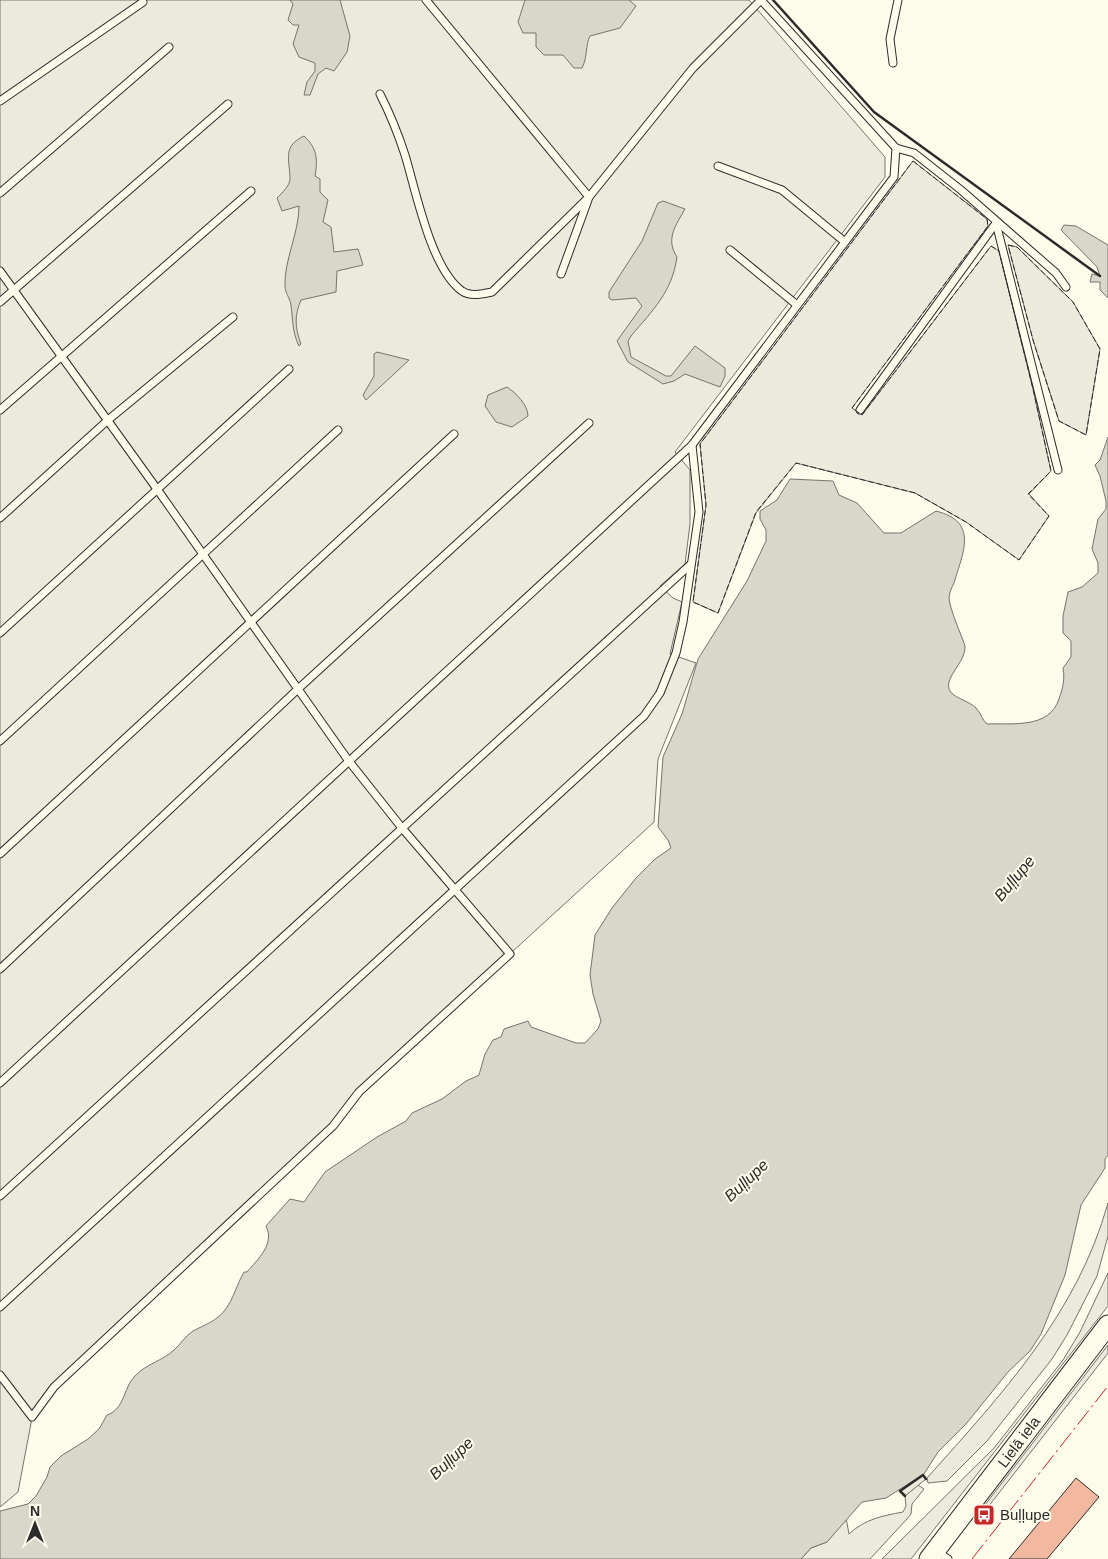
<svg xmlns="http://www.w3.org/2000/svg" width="1108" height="1559" font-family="Helvetica,sans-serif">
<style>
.green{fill:#ecebdb;stroke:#74746e}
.parking{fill:#eceadb;stroke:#74746e}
.water{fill:#d8d7c9;stroke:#74746e}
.building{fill:#f2b8a0;stroke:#2b2b2b}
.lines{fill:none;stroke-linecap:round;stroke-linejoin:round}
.service-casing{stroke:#2b2b2b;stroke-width:9}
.secondary-casing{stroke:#2b2b2b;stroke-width:21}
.service{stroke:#fdfbea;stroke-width:7}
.secondary{stroke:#fdfbea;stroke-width:19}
.fence{stroke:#2b2b2b;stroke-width:1;stroke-dasharray:6 2.5;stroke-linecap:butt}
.wall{stroke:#2b2b2b;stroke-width:2.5}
.power{stroke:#c62828;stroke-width:1;stroke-dasharray:18 4 2.5 4;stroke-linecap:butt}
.labels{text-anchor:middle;stroke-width:4;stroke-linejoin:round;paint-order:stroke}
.street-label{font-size:15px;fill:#2b2b2b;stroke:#fdfbea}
.poi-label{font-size:15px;fill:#2b2b2b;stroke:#fdfbea;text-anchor:start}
.water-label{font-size:16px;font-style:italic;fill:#2b2b2b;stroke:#fdfbea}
</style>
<rect width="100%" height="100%" fill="#fdfbea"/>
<g class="green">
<path d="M0,0h749l136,157v20l-210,275 15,18v54l-5,40 -25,22 13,12 9,4 -12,52 26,9 -38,96 -4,63 -295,270 -26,34 -279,261 -22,31 -14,74 -18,15z"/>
<path d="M913,161l74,58 1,7 -136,182 10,7 129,-169 8,5 34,138 18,82 -22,23 20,22 -30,44 -53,-38 -51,-29 -119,-30 -40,50 -38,100 -25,-11 13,-97 -6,-61z"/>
<path d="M1008,245l9,2 56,55 27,47 -14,86 -27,-14 -26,-81z"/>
<path d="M1108,1203v33l-11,40 -30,59 -15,24 -65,82 -40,40 -19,2 -1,-5c75,-84 150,-164 181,-275z"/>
<path d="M1108,1273v33l-197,253h-29l112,-111 69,-88 17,-28z"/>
<path d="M1108,1345v8l-120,154 -3,-2z"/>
<path d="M918,1485l6,4 -12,15 -1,10 -5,6 -36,39h-69l10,-11 16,-6 19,-24 3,16c16,-15 33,-18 54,-22l3,-6 -1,-10z"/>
</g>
<path class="parking" d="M923,1475l3,4 -21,17 -5,-5z"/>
<g class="water">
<path d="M290,0h50l10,36 -3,16 -13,19 -8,-3 -8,6 -8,21h-6l3,-13 8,-11v-8l-16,-6 -6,-13 6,-19h-6l-5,-5 5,-16z"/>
<path d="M525,0h104l7,6 -16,22 -30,8c-5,10 -2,20 -8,32h-8l-11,-13h-19l-8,-8v-14h-13l-5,-11z"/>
<path d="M304,136c13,12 14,23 11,40l5,3v13l8,8 -5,22 8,5 3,25 24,-3 5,16 -26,6 -1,21 -35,8c-7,16 -6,28 0,44l-2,2c-7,-14 -6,-26 -8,-41 -1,-7 -6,-12 -6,-19 -1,-26 14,-53 14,-80l-17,5 -5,-13c5,-5 14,-13 13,-21 -1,-19 -7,-31 14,-41z"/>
<path d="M663,201l22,8c-9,16 -20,30 -8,48 -5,35 -24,53 -46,79l-3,5 3,16 35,19h5l24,-30 30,22v8l-5,11 -35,-13 -11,7 -11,3 -35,-22 -11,-21 25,-35 -6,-8 -24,2 -3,-2v-6l33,-51 16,-38z"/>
<path d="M1064,225l12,1 32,19v53l-8,-8v-8h-10l2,-8 8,2 -3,-9 -36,-37z"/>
<path d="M377,352l32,8 -43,40 -3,-5 11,-19v-22z"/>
<path d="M507,387c9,6 21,18 21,29l-16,11 -16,-5 -11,-16 3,-11z"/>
<path d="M1108,437v718l-3,4v9l-24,37 -16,70 -24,59 -11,17 -22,21 -42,52 -28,28 -14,22 -38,24 -24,4 -35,40 -16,6 -10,11h-801v-48l28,-7 8,-8 11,-19 3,-10 11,-11 27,-17 11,-10 8,-14c18,-6 16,-27 28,-39 11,-12 27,-15 39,-26 7,-6 11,-14 19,-19 11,-6 24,-10 32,-21 8,-10 12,-26 19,-38h3c11,-13 28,-28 19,-46l24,-27 14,3 21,-30 52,-35 29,-16 6,-8 30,-14 24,-18 13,-6 6,-21 8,-14 8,-3 3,-8 24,-8 3,6 45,16h9l13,-14 3,-8 -8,-27 -3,-19 5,-40 17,-27 24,-30 19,-19 16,-11 -3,-8 -10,-13 5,-70 19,-43 16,-55 49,-78 19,-40v-11l-6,-11v-8l17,-11 13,-21 43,2 6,14 18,8 27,30h17l35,-22c43,11 27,41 18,72 -2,4 -5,10 -5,15 1,12 12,36 16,48 0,10 -5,16 -10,24 -19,28 9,26 21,38 5,5 6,12 11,16 26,-1 62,5 72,-25 4,-12 6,-19 4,-31l8,-11v-16l-8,-8v-17l5,-24 14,-5 16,-14v-10l-6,-14 6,-30 8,-10v-8l-6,-25 -5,-11 5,-5z"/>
</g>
<path class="building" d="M1076,1478l23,19 -52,62h-38z"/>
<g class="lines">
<g class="service-casing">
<g id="service">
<path d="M426,0l163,197 104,-129 68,-68"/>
<path d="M761,0l135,148 18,5 47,37 95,83 10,14"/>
<path d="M893,63l-3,-24 8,-39"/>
<path d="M380,94c10,20 18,39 25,61 11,36 26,114 57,136 9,6 20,3 30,1l97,-95"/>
<path d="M0,101l143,-99"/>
<path d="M718,166l64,24 63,52"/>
<path d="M0,193l169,-146"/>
<path d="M996,223l62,247"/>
<path d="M730,250l67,55"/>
<path d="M0,271l157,218 191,271 54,68 108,126 -151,138 -26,34 -279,261 -22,30 -32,-42"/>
<path d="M561,274l27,-74"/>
<path d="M0,302l228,-198"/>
<path d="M0,410l251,-219"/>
<path d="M860,410l136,-187"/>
<path d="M0,518l108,-98 125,-103"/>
<path d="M0,633l289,-264"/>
<path d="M0,741l338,-311"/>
<path d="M0,854l454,-420"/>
<path d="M0,969l298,-280 291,-266"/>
<path d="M0,1083l692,-638 202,-268 2,-29"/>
<path d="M0,1196l690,-631"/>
<path d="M0,1307l644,-591 16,-23 16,-40 7,-31 16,-110 -7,-67"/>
<path d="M936,1551l12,8"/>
</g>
</g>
<g class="secondary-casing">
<path id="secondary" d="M929,1559l179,-234"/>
</g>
<use href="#service" class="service"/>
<use href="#secondary" class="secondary"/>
<g class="fence">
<path d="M913,161l74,58 1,7 -136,182 10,7 129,-169 8,5 34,138 18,82 -23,23 21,22 -30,44 -53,-38 -51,-29 -119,-30 -40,49 -38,101 -25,-11 13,-97 -6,-61z"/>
<path d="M1008,245l9,2 56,55 27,47 -14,86 -27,-14 -26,-81z"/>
</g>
<g class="wall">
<path d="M773,0l101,112 226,164"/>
<path d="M905,1496l-5,-5 23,-16 3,4"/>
</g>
<path class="power" d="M972,1559l136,-173"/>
</g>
<defs>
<g id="bus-square" transform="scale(1.125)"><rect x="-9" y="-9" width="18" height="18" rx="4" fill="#c62828" stroke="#fdfbea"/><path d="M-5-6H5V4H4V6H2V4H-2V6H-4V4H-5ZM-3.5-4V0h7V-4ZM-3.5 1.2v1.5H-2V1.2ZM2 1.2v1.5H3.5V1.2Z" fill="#fff"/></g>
</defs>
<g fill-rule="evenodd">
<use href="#bus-square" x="984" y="1515"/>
</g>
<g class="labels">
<g class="street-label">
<text transform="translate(1019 1442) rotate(-53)" y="5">Lielā iela</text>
</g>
<g class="poi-label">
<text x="1000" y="1520">Buļļupe</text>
</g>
<g class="water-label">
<text transform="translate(1014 878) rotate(-50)" y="6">Buļļupe</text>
<text transform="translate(746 1180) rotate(-43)" y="6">Buļļupe</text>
<text transform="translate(451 1458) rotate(-43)" y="6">Buļļupe</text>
</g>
</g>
<g transform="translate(35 1524)" stroke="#fdfbea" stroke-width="4" paint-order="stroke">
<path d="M0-4L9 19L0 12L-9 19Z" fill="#2b2b2b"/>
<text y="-8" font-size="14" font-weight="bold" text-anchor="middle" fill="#2b2b2b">N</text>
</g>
</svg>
